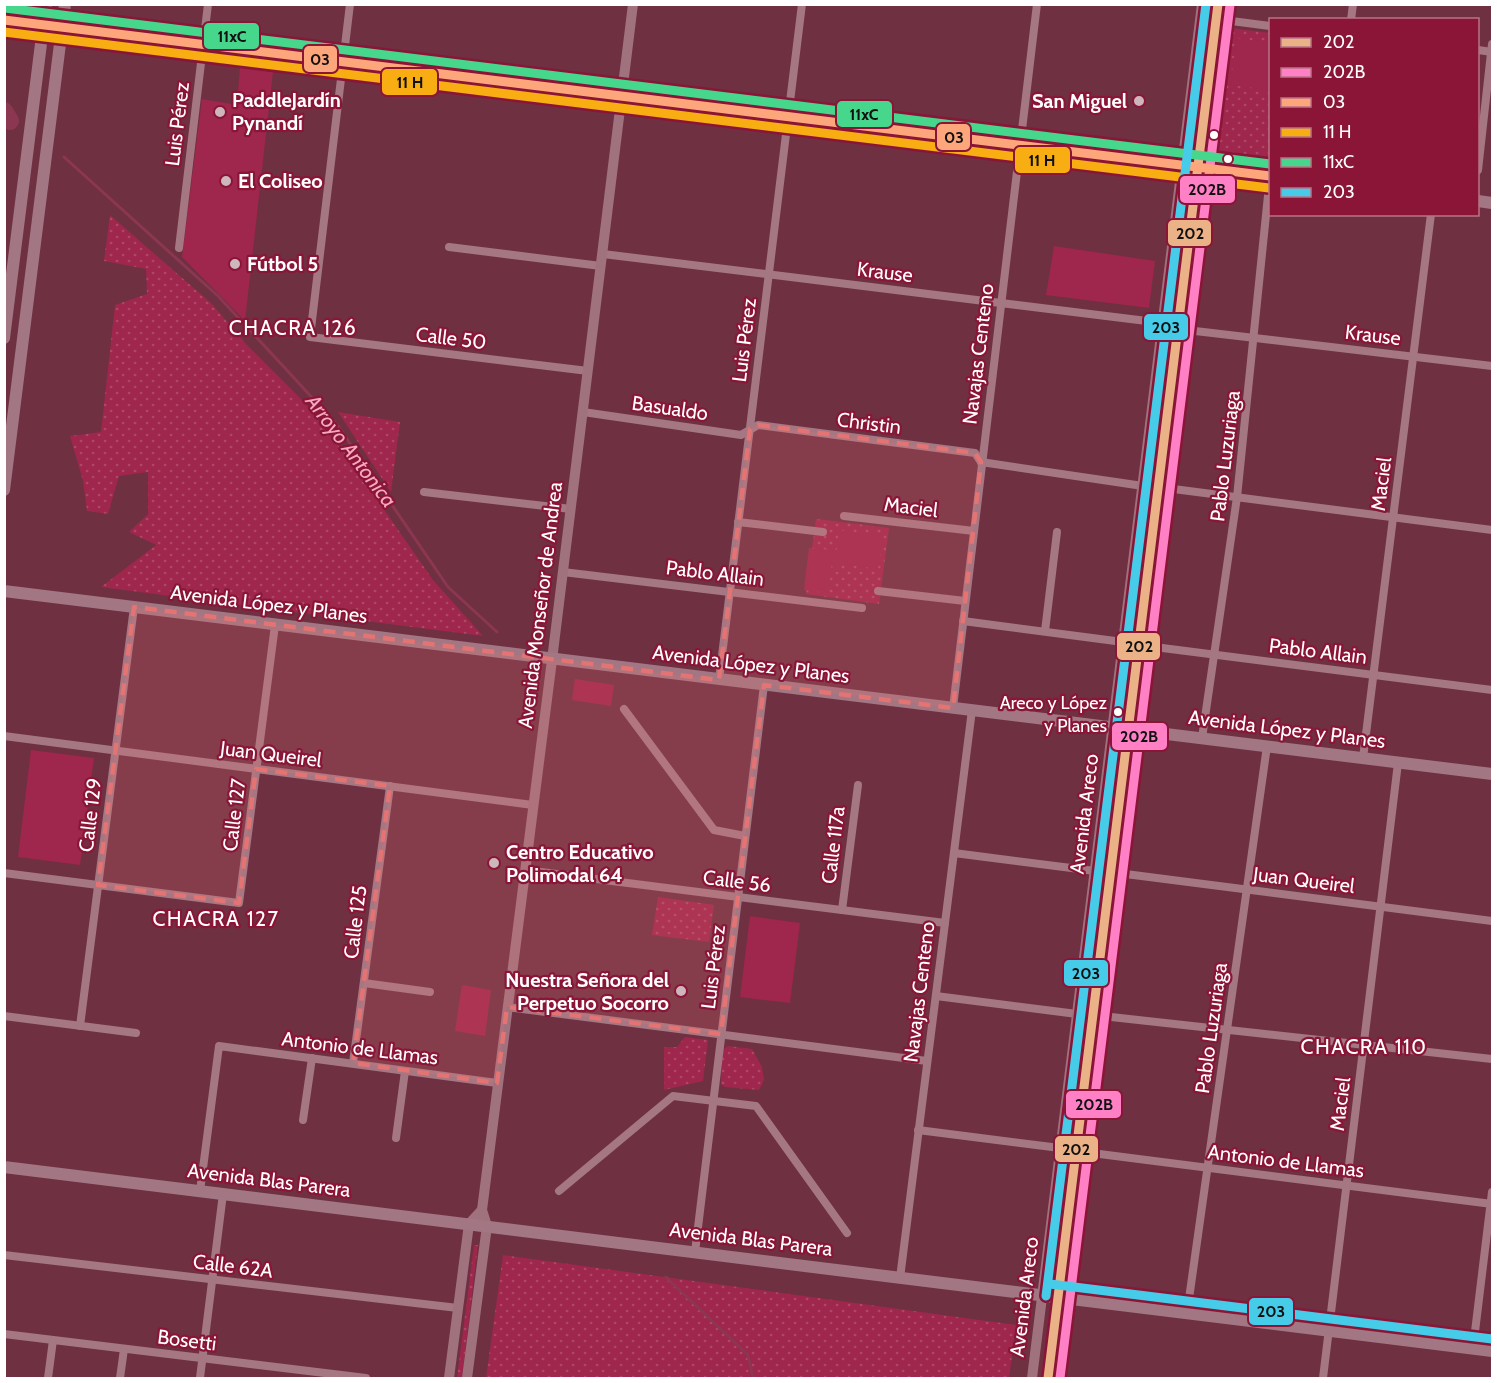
<svg xmlns="http://www.w3.org/2000/svg" width="1497" height="1383" font-family="Cabin,sans-serif">
<style>
.green{fill:url(#green-dots)}
.pitch{fill:#9f264c}
.lines{fill:none;stroke-linecap:round;stroke-linejoin:round}
.stream{stroke:#8c3751;stroke-width:3}
.river{stroke:#8c3751;stroke-width:18}
.minor{stroke:#a47783;stroke-width:8}
.secondary{stroke:#9f727e;stroke-width:10}
.primary{stroke:#a27683;stroke-width:12}
.bus-1-casing{stroke:#8a1537;stroke-width:14}
.bus-2-casing{stroke:#8a1537;stroke-width:14}
.bus-3-casing{stroke:#8a1537;stroke-width:14}
.bus-4-casing{stroke:#8a1537;stroke-width:14}
.bus-5-casing{stroke:#8a1537;stroke-width:14}
.bus-6-casing{stroke:#8a1537;stroke-width:14}
.bus-1{stroke:#ebb288;stroke-width:9}
.bus-2{stroke:#ff80c5;stroke-width:9}
.bus-3{stroke:#fea67b;stroke-width:9}
.bus-4{stroke:#f8ad13;stroke-width:9}
.bus-5{stroke:#46d78d;stroke-width:9}
.bus-6{stroke:#46cce9;stroke-width:9}
.marked{fill:#e47373;fill-opacity:0.2;stroke:#e47373;stroke-width:4.5;stroke-dasharray:12 8;stroke-linejoin:round}
.poi-dot{fill:#cdb7bd;stroke:#8a1537;stroke-width:2}
.bus-dot{fill:#fff;stroke:#8a1537;stroke-width:2}
.labels{text-anchor:middle;stroke-width:4.5;stroke-linejoin:round;paint-order:stroke}
.bus-label{font-size:18px;fill:#fff;stroke:#8a1537;text-anchor:end}
.poi-label{font-size:20px;font-weight:bold;fill:#fff;stroke:#8a1537;text-anchor:start}
.street-label{font-size:20px;fill:#fff;stroke:#8a1537}
.neighbourhood-label{font-size:21px;letter-spacing:1.5px;fill:#fff;stroke:#8a1537}
.water-label{font-size:21px;font-style:italic;fill:#f7a8c1;stroke:#8a1537}
.line-badge{stroke:#8a1537;stroke-width:2}
.pale-badge-label{font-size:16px;text-anchor:middle;font-weight:bold;fill:#111}
</style>
<defs>
<pattern id="green-dots" width="8" height="8" patternUnits="userSpaceOnUse" patternTransform="scale(1.5)"><rect width="8" height="8" fill="#9f264c"/><path d="M2 2h.1M6 6h.1" fill="none" stroke="#ad4767" stroke-width="1.8" stroke-linecap="round"/></pattern>
</defs>
<rect width="100%" height="100%" fill="#6f3042"/>
<g class="green">
<path d="M1223,27l47,6v133l-64,-7z"/>
<path d="M110,215l102,89 33,39 57,57 42,52 89,128 50,56 -382,-49 55,-42 -27,-13 19,-18v-42l-29,4 -11,38 -21,-3 -4,-30 -13,-45 31,-4 14,-127 32,-11 -1,-25 -42,-8z"/>
<path d="M338,412l62,10 -9,70z"/>
<path d="M816,519l73,9 -10,76 -73,-10z"/>
<path d="M658,897l56,8 -5,37 -57,-7z"/>
<path d="M685,1037l23,3 -5,41 -39,9v-43h13z"/>
<path d="M728,1046l24,3 10,18 2,13 -5,10 -34,-3 -4,-3 1,-34z"/>
<path d="M474,1245h4l-16,133h-5z"/>
<path d="M503,1255l513,70 -7,53h-523z"/>
</g>
<g class="pitch">
<path d="M1237,38l33,5v47l-40,-5z"/>
<path d="M240,67l33,5 -28,249 -63,-64 20,-158 35,6z"/>
<path d="M1054,246l101,15 -6,47 -103,-13z"/>
<path d="M839,530l44,6 -5,33 -43,-6z"/>
<path d="M809,548l24,2 -4,43 -25,-3z"/>
<path d="M575,679l39,6 -3,21 -39,-6z"/>
<path d="M31,750l63,8 -14,107 -62,-8z"/>
<path d="M750,916l50,7 -10,80 -50,-6z"/>
<path d="M462,985l29,5 -6,46 -30,-5z"/>
</g>
<g class="lines">
<g class="stream">
<path d="M64,157l154,139 66,71 54,59 110,161 49,45"/>
<path d="M666,1277l82,78 5,23"/>
</g>
<path class="river" d="M4,111l6,10"/>
<g class="minor">
<path d="M350,4l-40,333 278,34"/>
<path d="M1216,19l54,7"/>
<path d="M1351,20l2,-16"/>
<path d="M1478,50l14,2"/>
<path d="M1478,170l14,-126"/>
<path d="M449,247l152,19"/>
<path d="M179,248l29,-244"/>
<path d="M603,254l560,69"/>
<path d="M1178,329l314,37"/>
<path d="M583,412l158,23 17,-10 217,28 6,9"/>
<path d="M981,462l162,24"/>
<path d="M1158,487l334,43"/>
<path d="M424,492l147,17"/>
<path d="M844,516l130,15"/>
<path d="M738,522l85,10"/>
<path d="M563,572l299,36"/>
<path d="M878,591l87,10"/>
<path d="M963,621l160,21"/>
<path d="M1045,631l12,-99"/>
<path d="M1139,645l353,45"/>
<path d="M719,680l83,-676"/>
<path d="M953,708l84,-704"/>
<path d="M624,709l90,121 31,6"/>
<path d="M4,736l529,69"/>
<path d="M1202,738l35,-241 33,-321"/>
<path d="M1363,758l68,-544"/>
<path d="M954,853l141,18"/>
<path d="M525,870l420,53"/>
<path d="M1110,872l382,49"/>
<path d="M4,873l235,30 36,-278"/>
<path d="M842,910l16,-125"/>
<path d="M364,983l66,9"/>
<path d="M936,996l141,18"/>
<path d="M507,1007l420,54"/>
<path d="M1093,1015l399,44"/>
<path d="M4,1016l132,17"/>
<path d="M80,1026l54,-419"/>
<path d="M353,1063l37,-277"/>
<path d="M303,1120l9,-62"/>
<path d="M918,1130l142,18"/>
<path d="M396,1138l9,-67"/>
<path d="M1076,1151l416,53"/>
<path d="M200,1191l19,-145 278,37"/>
<path d="M559,1191l114,-95 83,10 91,127"/>
<path d="M695,1252l69,-567"/>
<path d="M4,1255l454,53"/>
<path d="M900,1278l72,-568"/>
<path d="M1187,1313l80,-567"/>
<path d="M4,1334l362,44"/>
<path d="M1473,1348l19,-156"/>
<path d="M48,1378l5,-38"/>
<path d="M120,1378l4,-29"/>
<path d="M200,1378l23,-184"/>
<path d="M1323,1378l75,-615"/>
</g>
<g class="secondary">
<path d="M449,1378l20,-154 13,-14"/>
<path d="M467,1378l20,-152 -5,-16 70,-550 81,-656"/>
<path d="M1032,1378l170,-1374"/>
<path d="M1048,1378l170,-1374"/>
</g>
<g class="primary">
<path d="M4,20l1266,156"/>
<path d="M1478,201l14,2"/>
<path d="M4,338l42,-334"/>
<path d="M4,490l61,-486"/>
<path d="M4,591l1488,183"/>
<path d="M4,1167l1488,184"/>
</g>
<g class="bus-1-casing">
<path id="bus-1" d="M1048,1378l170,-1374"/>
</g>
<g class="bus-2-casing">
<path id="bus-2" d="M1060,1378l170,-1373"/>
</g>
<g class="bus-3-casing">
<path id="bus-3" d="M4,20l1266,156"/>
</g>
<g class="bus-4-casing">
<path id="bus-4" d="M4,32l1265,156"/>
</g>
<g class="bus-5-casing">
<path id="bus-5" d="M5,8l1265,156"/>
</g>
<g class="bus-6-casing">
<g id="bus-6">
<path d="M1050,1284l442,55"/>
<path d="M1046,1296l160,-1292"/>
</g>
</g>
<use href="#bus-1" class="bus-1"/>
<use href="#bus-2" class="bus-2"/>
<use href="#bus-3" class="bus-3"/>
<use href="#bus-4" class="bus-4"/>
<use href="#bus-5" class="bus-5"/>
<use href="#bus-6" class="bus-6"/>
</g>
<path class="marked" d="M758,425l217,28 6,9 -28,246 -189,-23 -43,349 -214,-27 -10,76 -144,-20 37,-277 -134,-17 -17,134 -141,-18 36,-278 585,73 31,-251z"/>
<g class="poi-dot">
<circle cx="1139" cy="101" r="6"/>
<circle cx="220" cy="112" r="6"/>
<circle cx="226" cy="181" r="6"/>
<circle cx="235" cy="264" r="6"/>
<circle cx="494" cy="863" r="6"/>
<circle cx="681" cy="991" r="6"/>
</g>
<g class="bus-dot">
<circle cx="1214" cy="135" r="5"/>
<circle cx="1228" cy="159" r="5"/>
<circle cx="1118" cy="712" r="5"/>
</g>
<g class="labels">
<g class="bus-label">
<text x="1107" y="709">Areco y López<tspan x="1107" dy="23">y Planes</tspan></text>
</g>
<g class="poi-label">
<text x="232" y="107">PaddleJardín<tspan x="232" dy="23">Pynandí</tspan></text>
<text x="1127" y="108" text-anchor="end">San Miguel</text>
<text x="238" y="188">El Coliseo</text>
<text x="247" y="271">Fútbol 5</text>
<text x="506" y="859">Centro Educativo<tspan x="506" dy="23">Polimodal 64</tspan></text>
<text x="669" y="987" text-anchor="end">Nuestra Señora del<tspan x="669" dy="23">Perpetuo Socorro</tspan></text>
</g>
<g class="street-label">
<text transform="translate(177 124) rotate(-83)" y="7">Luis Pérez</text>
<text transform="translate(885 272) rotate(7)" y="7">Krause</text>
<text transform="translate(1373 335) rotate(7)" y="7">Krause</text>
<text transform="translate(451 338) rotate(7)" y="7">Calle 50</text>
<text transform="translate(744 340) rotate(-83)" y="7">Luis Pérez</text>
<text transform="translate(978 354) rotate(-83)" y="7">Navajas Centeno</text>
<text transform="translate(670 408) rotate(8)" y="7">Basualdo</text>
<text transform="translate(869 423) rotate(7)" y="7">Christin</text>
<text transform="translate(1225 456) rotate(-83)" y="7">Pablo Luzuriaga</text>
<text transform="translate(1381 484) rotate(-83)" y="7">Maciel</text>
<text transform="translate(911 507) rotate(7)" y="7">Maciel</text>
<text transform="translate(715 573) rotate(7)" y="7">Pablo Allain</text>
<text transform="translate(269 604) rotate(7)" y="7">Avenida López y Planes</text>
<text transform="translate(540 605) rotate(-83)" y="7">Avenida Monseñor de Andrea</text>
<text transform="translate(1318 651) rotate(7)" y="7">Pablo Allain</text>
<text transform="translate(751 664) rotate(7)" y="7">Avenida López y Planes</text>
<text transform="translate(1287 729) rotate(7)" y="7">Avenida López y Planes</text>
<text transform="translate(271 754) rotate(7)" y="7">Juan Queirel</text>
<text transform="translate(1084 814) rotate(-83)" y="7">Avenida Areco</text>
<text transform="translate(90 815) rotate(-83)" y="7">Calle 129</text>
<text transform="translate(234 815) rotate(-83)" y="7">Calle 127</text>
<text transform="translate(833 845) rotate(-83)" y="7">Calle 117a</text>
<text transform="translate(1304 880) rotate(7)" y="7">Juan Queirel</text>
<text transform="translate(737 881) rotate(7)" y="7">Calle 56</text>
<text transform="translate(355 922) rotate(-83)" y="7">Calle 125</text>
<text transform="translate(713 967) rotate(-83)" y="7">Luis Pérez</text>
<text transform="translate(919 992) rotate(-83)" y="7">Navajas Centeno</text>
<text transform="translate(1211 1028) rotate(-82)" y="7">Pablo Luzuriaga</text>
<text transform="translate(360 1048) rotate(7)" y="7">Antonio de Llamas</text>
<text transform="translate(1340 1104) rotate(-83)" y="7">Maciel</text>
<text transform="translate(1286 1161) rotate(7)" y="7">Antonio de Llamas</text>
<text transform="translate(269 1180) rotate(7)" y="7">Avenida Blas Parera</text>
<text transform="translate(751 1239) rotate(7)" y="7">Avenida Blas Parera</text>
<text transform="translate(233 1266) rotate(7)" y="7">Calle 62A</text>
<text transform="translate(1024 1297) rotate(-83)" y="7">Avenida Areco</text>
<text transform="translate(187 1340) rotate(7)" y="7">Bosetti</text>
</g>
<g class="neighbourhood-label">
<text x="293" y="335">CHACRA 126</text>
<text x="216" y="926">CHACRA 127</text>
<text x="1364" y="1054">CHACRA 110</text>
</g>
<g class="water-label">
<text transform="translate(351 451) rotate(53)" y="7">Arroyo Antonica</text>
</g>
</g>
<g class="line-badge">
<rect x="203" y="22" width="57" height="28" rx="6" fill="#46d78d"/>
<rect x="303" y="45" width="35" height="28" rx="6" fill="#fea67b"/>
<rect x="381" y="68" width="57" height="28" rx="6" fill="#f8ad13"/>
<rect x="836" y="100" width="57" height="28" rx="6" fill="#46d78d"/>
<rect x="936" y="123" width="35" height="28" rx="6" fill="#fea67b"/>
<rect x="1014" y="146" width="57" height="28" rx="6" fill="#f8ad13"/>
<rect x="1179" y="175" width="57" height="29" rx="6" fill="#ff80c5"/>
<rect x="1167" y="219" width="45" height="28" rx="6" fill="#ebb288"/>
<rect x="1143" y="313" width="46" height="28" rx="6" fill="#46cce9"/>
<rect x="1116" y="632" width="45" height="29" rx="6" fill="#ebb288"/>
<rect x="1111" y="722" width="57" height="29" rx="6" fill="#ff80c5"/>
<rect x="1063" y="959" width="46" height="28" rx="6" fill="#46cce9"/>
<rect x="1065" y="1090" width="57" height="29" rx="6" fill="#ff80c5"/>
<rect x="1054" y="1135" width="45" height="28" rx="6" fill="#ebb288"/>
<rect x="1248" y="1297" width="46" height="29" rx="6" fill="#46cce9"/>
</g>
<g class="pale-badge-label">
<text x="232" y="42">11xC</text>
<text x="320" y="65">03</text>
<text x="410" y="88">11 H</text>
<text x="864" y="120">11xC</text>
<text x="954" y="143">03</text>
<text x="1042" y="166">11 H</text>
<text x="1207" y="195">202B</text>
<text x="1190" y="239">202</text>
<text x="1166" y="333">203</text>
<text x="1139" y="652">202</text>
<text x="1139" y="742">202B</text>
<text x="1086" y="979">203</text>
<text x="1094" y="1110">202B</text>
<text x="1076" y="1155">202</text>
<text x="1271" y="1317">203</text>
</g>
<rect width="1497" height="1383" fill="none" stroke="#ffffff" stroke-width="12"/>
<rect x="1269" y="18" width="210" height="198" fill="#8a1537" stroke="#b97387" stroke-width="1.5"/>
<rect x="1281" y="38" width="30" height="9" fill="#ebb288" stroke="#b97387" stroke-width="1.5"/>
<text x="1323" y="48" font-size="18" fill="#ffffff">202</text>
<rect x="1281" y="68" width="30" height="9" fill="#ff80c5" stroke="#b97387" stroke-width="1.5"/>
<text x="1323" y="78" font-size="18" fill="#ffffff">202B</text>
<rect x="1281" y="98" width="30" height="9" fill="#fea67b" stroke="#b97387" stroke-width="1.5"/>
<text x="1323" y="108" font-size="18" fill="#ffffff">03</text>
<rect x="1281" y="128" width="30" height="9" fill="#f8ad13" stroke="#b97387" stroke-width="1.5"/>
<text x="1323" y="138" font-size="18" fill="#ffffff">11 H</text>
<rect x="1281" y="158" width="30" height="9" fill="#46d78d" stroke="#b97387" stroke-width="1.5"/>
<text x="1323" y="168" font-size="18" fill="#ffffff">11xC</text>
<rect x="1281" y="188" width="30" height="9" fill="#46cce9" stroke="#b97387" stroke-width="1.5"/>
<text x="1323" y="198" font-size="18" fill="#ffffff">203</text>
</svg>
